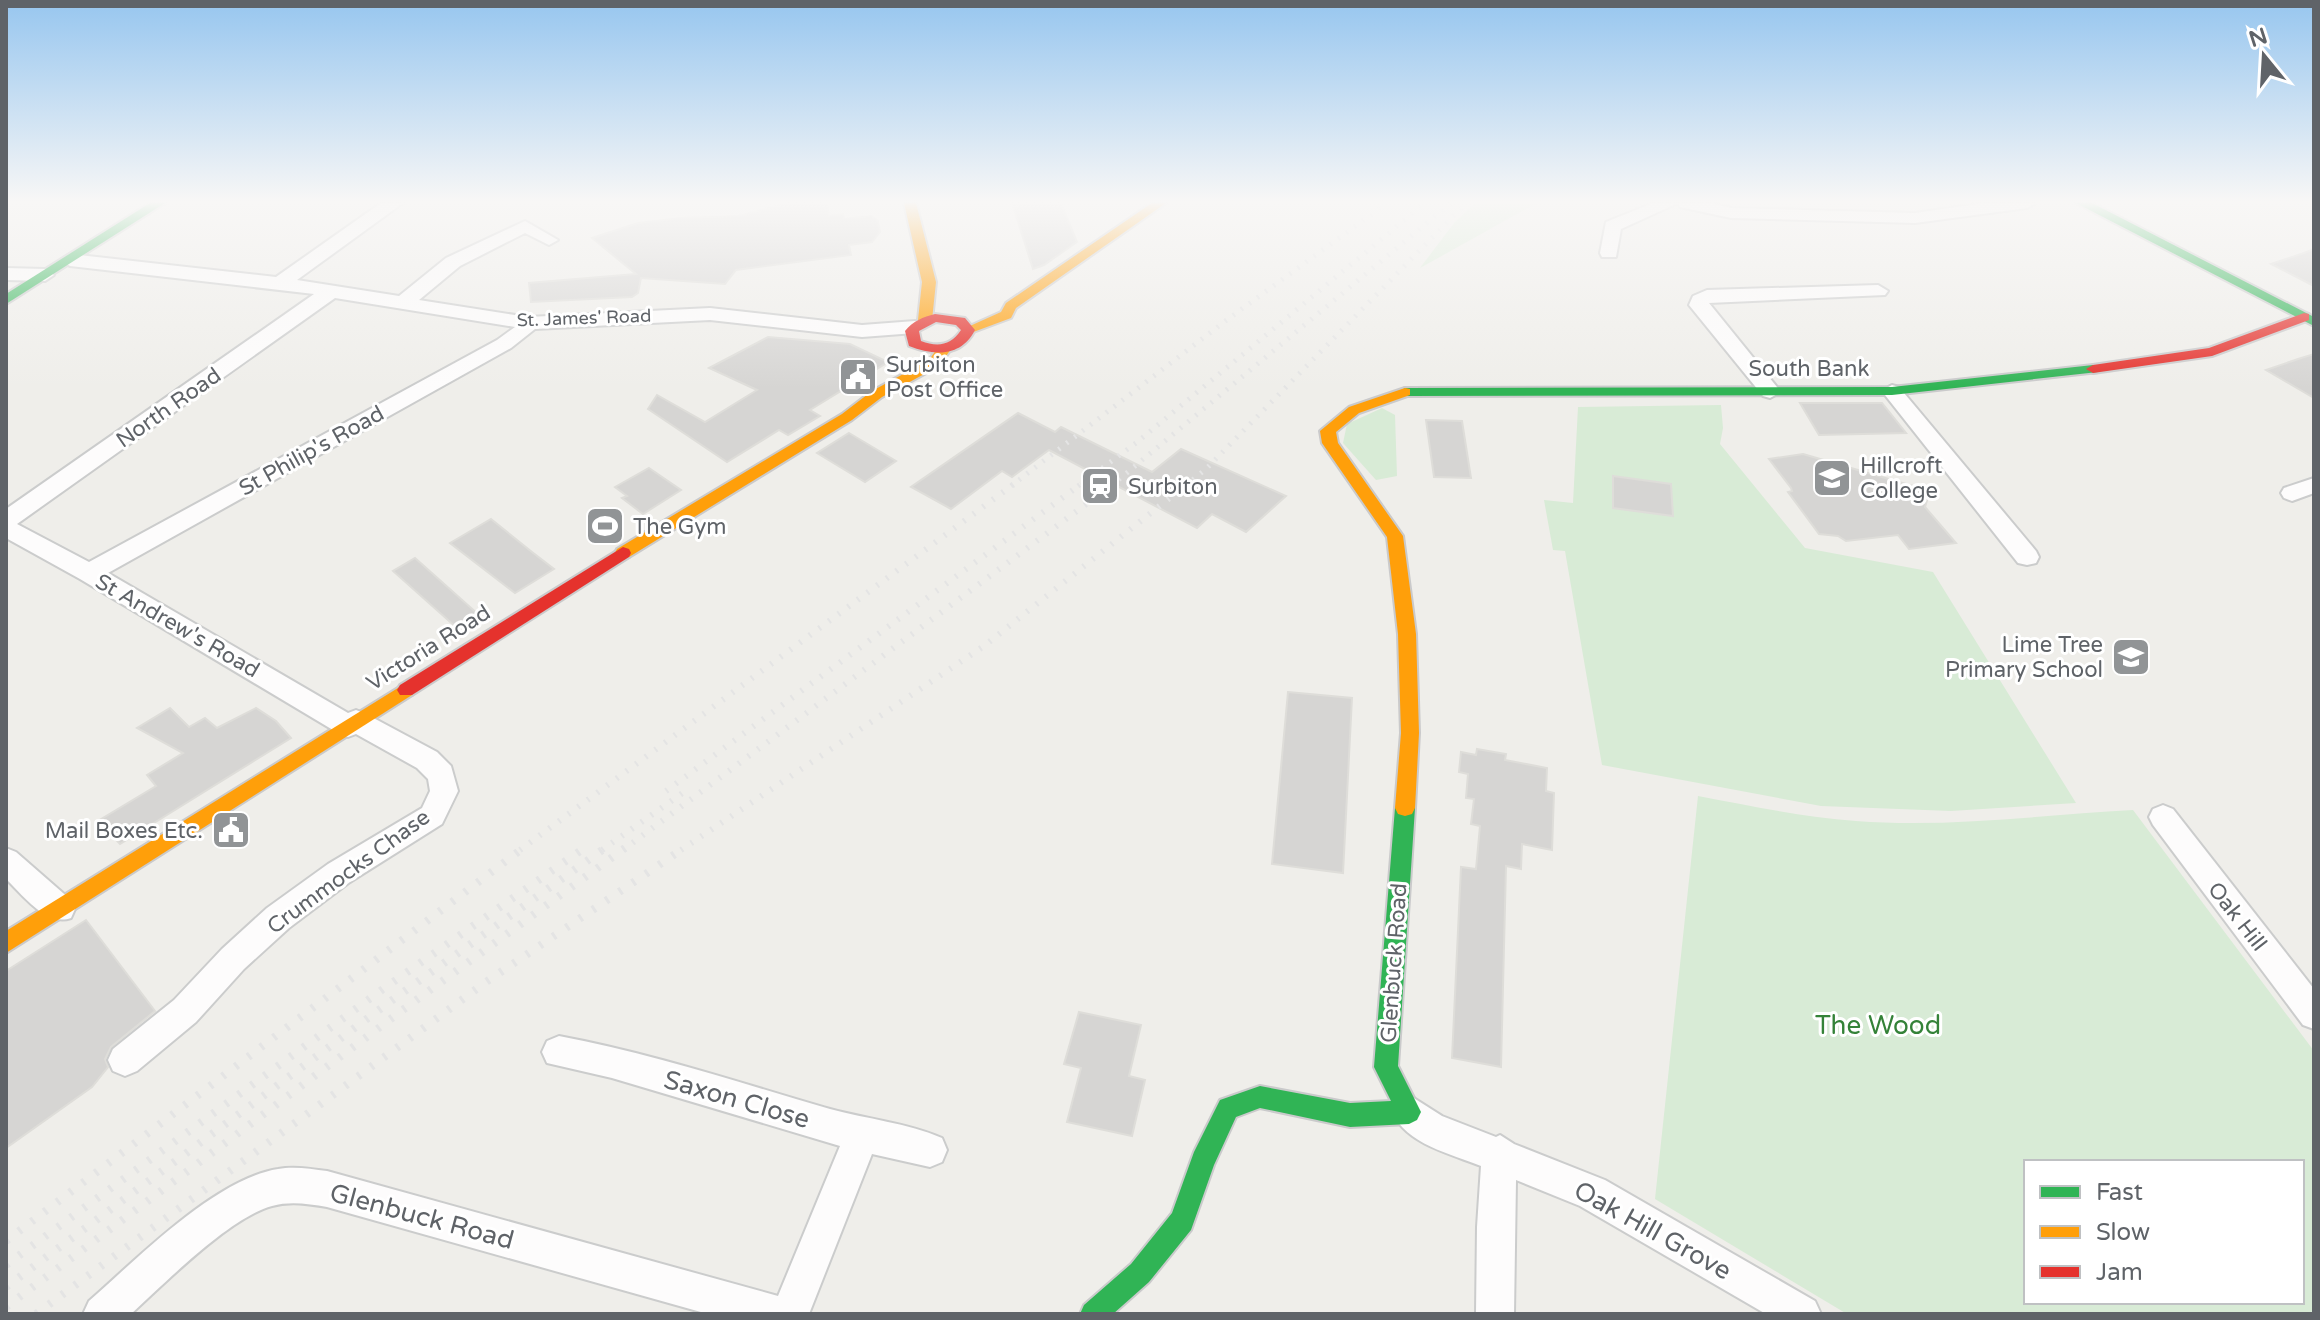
<svg xmlns="http://www.w3.org/2000/svg" width="2320" height="1320" font-family="'Varela Round',sans-serif">
<style>
.green{fill:#d8ebd6;fill-rule:evenodd}
.building{fill:#d6d5d3;stroke:#deddd9;stroke-width:2}
.lines{fill:none;stroke-linecap:round;stroke-linejoin:round}
.street-casing{stroke:#cbcccc;stroke-width:4}
.fast-casing{stroke:#cacacb;stroke-width:4}
.slow-casing{stroke:#cacacb;stroke-width:4}
.jam-casing{stroke:#cacacb;stroke-width:4}
.street{fill:#fdfcfc;fill-rule:evenodd}
.fast{fill:#30b455;fill-rule:evenodd}
.slow{fill:#ff9f0a;fill-rule:evenodd}
.jam{fill:#e5322d;fill-rule:evenodd}
.rail-far2{stroke:#e4e4e4;stroke-width:5;stroke-dasharray:2 8;stroke-linecap:butt}
.rail-far1{stroke:#e4e4e4;stroke-width:6;stroke-dasharray:2 10;stroke-linecap:butt}
.rail{stroke:#e4e4e4;stroke-width:8;stroke-dasharray:3 13;stroke-linecap:butt}
.labels{text-anchor:middle;stroke-width:6;stroke-linejoin:round;paint-order:stroke}
.far-street-label{font-size:18px;fill:#5f6368;stroke:#fff}
.poi-label{font-size:22px;fill:#5f6368;stroke:#fff;text-anchor:start}
.street-label{font-size:22px;fill:#5f6368;stroke:#fff}
.near-park-label{font-size:26px;fill:#348238;stroke:#fff}
.near-street-label{font-size:26px;fill:#5f6368;stroke:#fff}
</style>
<rect width="100%" height="100%" fill="#efeeea"/>
<g class="green">
<path d="M1475,203h62l-117,65 34,-45z"/>
<path d="M1721,405l2,23 -3,16 85,104 128,24 143,231 -125,8 -130,-5 -219,-41 -37,-214 -12,-1 -9,-50 29,3 5,-96z"/>
<path d="M1382,408l13,7 2,61 -21,4 -33,-37 4,-19z"/>
<path d="M1698,796c53,10 105,21 158,25 92,7 185,-6 277,-11l181,241v263h-467l-192,-115zM2026,1162h276v140h-276z"/>
</g>
<g class="building">
<path d="M788,203h39l2,13 14,-2 1,5 27,-3 7,5 2,11 -8,10 -23,3 2,10 -115,15 -11,14 -84,-6 -3,15 -6,4 -101,5 -2,-19 107,-9 -44,-36 46,-15 43,-5 58,-2z"/>
<path d="M1012,203h49l16,39 -33,23 -11,4z"/>
<path d="M2314,249v37l-43,-22 33,-11z"/>
<path d="M768,337l82,7 38,18 -78,48 10,6 -32,19 -9,-5 -52,32 -79,-53 9,-14 48,27 52,-32 -48,-22z"/>
<path d="M2314,354v44l-48,-28 32,-11z"/>
<path d="M1800,403h82l24,30 -87,2z"/>
<path d="M1018,413l37,19 6,-5 91,45 29,-23 105,47 -40,36 -34,-18 -15,14 -148,-78 -37,27 -10,-6 -51,38 -40,-22z"/>
<path d="M1426,420l36,1 9,57 -37,-1z"/>
<path d="M849,433l47,28 -31,21 -48,-29z"/>
<path d="M1803,454l127,37 -5,16 31,36 -47,6 -11,-14 -52,6 -8,-5 -19,-2 -31,-42 4,-1 -1,-3 -22,-29z"/>
<path d="M649,468l32,22 -38,24 -21,-16 5,-2 -12,-9z"/>
<path d="M1613,476l58,8 2,32 -60,-8z"/>
<path d="M491,519l41,33 22,17 -39,24 -65,-50z"/>
<path d="M415,558l64,57 -22,13 -64,-57z"/>
<path d="M1288,692l64,6 -9,175 -71,-9z"/>
<path d="M170,708l19,19 16,-9 12,10 39,-20 20,13 15,17 -171,106 -22,-23 58,-35 -9,-11 36,-22 -46,-25z"/>
<path d="M1477,749l29,5 -1,6 42,8 -1,23 8,2 -2,57 -30,-6 -1,25 -15,-3 -5,201 -49,-9 9,-191 15,2 4,-43 -9,-2 3,-25 -8,-1 2,-24 -9,-2 2,-20 15,3z"/>
<path d="M86,920l69,91 -44,36 -6,12 3,8 -16,20 -86,61v-177z"/>
<path d="M1079,1012l62,13 -12,51 16,4 -13,56 -65,-14 14,-54 -17,-4z"/>
</g>
<g class="lines">
<g class="street-casing">
<g id="street">
<path d="M381,203h22l-106,77 102,16 47,-38 79,-37 33,19 -9,5 -24,-12 -65,33 -41,34 109,17 182,-9 152,17 53,-4 10,6 -10,6 -53,4 -152,-17 -175,9 -24,19 -403,225 240,140 8,-3 10,4 71,38 14,14 7,25 -16,33 -92,58 -61,46 -45,41 -48,53 -59,49 -12,5 -12,-5 -5,-11 5,-11 61,-49 48,-51 45,-41 61,-44 94,-56 8,-17 -2,-12 -11,-11 -61,-34 -8,3 -10,-4 -258,-154 -74,-41v-29l308,-215 -244,-28 -9,-6 9,-6 206,23zM335,298l180,29 -18,13 -408,222 -72,-38z"/>
<path d="M1653,203h58l20,5 184,5 70,-10h51l-9,5 -112,15 -184,-5 -51,-11 -2,-4 -57,26 -5,28h-14l-2,-4 6,-31z"/>
<path d="M6,268l39,1 9,6 -9,6 -39,-1z"/>
<path d="M1878,285l10,6 -3,4 -176,8 72,89 -11,6 -7,-2 -74,-91 4,-9 14,-6z"/>
<path d="M1892,385l7,2 137,164 3,6 -3,6 -9,2 -9,-2 -133,-168 -4,-4z"/>
<path d="M2314,478v15l-22,8 -8,-3 -3,-5 3,-5z"/>
<path d="M2163,805l10,4 141,180v40l-11,-4 -150,-200 -4,-8 4,-8z"/>
<path d="M6,848l10,4 55,48 4,9 -4,9c-25,9 -48,-23 -65,-39z"/>
<path d="M559,1036c92,17 181,47 271,73 37,10 77,14 112,29l5,12 -5,12 -12,5 -58,-13 -63,160h-101l-381,-107c-18,-3 -37,-6 -55,-1 -43,12 -107,77 -141,108h-48l6,-13c48,-42 126,-122 189,-132 16,-3 33,0 49,2l451,125 62,-150 -228,-68 -65,-15 -5,-11 5,-11z"/>
<path d="M1409,1095l33,21 54,21 4,-2 14,9 91,36 210,121 6,13h-55l-186,-108 -64,-26 -2,134h-38l1,-87 4,-61c-30,-12 -75,-22 -89,-54l5,-12z"/>
</g>
</g>
<g class="fast-casing">
<g id="fast">
<path d="M150,203h15l-159,101v-10z"/>
<path d="M2076,203h16l222,114v9z"/>
<path d="M2093,365l5,1v6l-206,23 -487,1 -7,-4 7,-4 487,-1z"/>
<path d="M1405,800l7,2 3,6 -17,258 23,46 -4,8 -8,4 -59,3 -90,-19 -24,9 -22,48 -23,65 -42,52 -36,32h-33l4,-9 47,-41 41,-51 22,-61 26,-52 40,-14 90,17 41,-2 -17,-34 21,-259 3,-6z"/>
</g>
</g>
<g class="slow-casing">
<g id="slow">
<path d="M904,203h12l20,79 -4,38 -7,4 -7,-4 4,-38z"/>
<path d="M1152,203h14l-150,105 -5,10 -43,16 -7,-4 40,-18 5,-9z"/>
<path d="M944,345l7,4 -12,17 -57,31 -30,23 -223,137h-12l-2,-4 2,-4 225,-135 30,-23 57,-31 10,-14z"/>
<path d="M1405,388l5,1v6l-51,18 -23,19 2,11 65,93 13,98 3,99 -4,75 -3,6 -7,2 -7,-2 -3,-6 6,-75 -3,-99 -11,-97 -65,-94 -2,-12 29,-24z"/>
<path d="M406,683l6,2 3,5 -3,5 -406,258v-22z"/>
</g>
</g>
<g class="jam-casing">
<g id="jam">
<path d="M2304,313l5,1v6l-97,36 -119,17 -7,-4 7,-4 116,-17z"/>
<path d="M935,314l30,4 10,12c-14,27 -40,26 -66,16l-4,-15c8,-10 18,-14 30,-17zM936,322l20,3 5,5c-10,16 -24,17 -40,11l-2,-10z"/>
<path d="M623,547l6,2 2,4 -2,4 -217,138h-12l-3,-5 3,-5z"/>
</g>
</g>
<use href="#street" class="street"/>
<use href="#fast" class="fast"/>
<use href="#slow" class="slow"/>
<use href="#jam" class="jam"/>
<g class="rail-far2">
<path d="M1011,486l213,-164 163,-119"/>
<path d="M1078,486l58,-43 289,-240"/>
<path d="M1111,486l340,-283"/>
<path d="M1185,486l21,-17 260,-266"/>
</g>
<g class="rail-far1">
<path d="M666,791l415,-307"/>
<path d="M520,850l494,-366"/>
<path d="M602,850l82,-58"/>
<path d="M623,850l490,-366"/>
<path d="M681,850l303,-204 203,-162"/>
</g>
<g class="rail">
<path d="M6,1241l517,-393"/>
<path d="M6,1265l377,-276 197,-138"/>
<path d="M6,1287l389,-289 210,-150"/>
<path d="M6,1307l398,-298 221,-161"/>
<path d="M36,1314l450,-332 198,-134"/>
</g>
</g>
<linearGradient id="sky" x2="0" y2="1"><stop stop-color="#97c6ef"/><stop offset="0.52" stop-color="#f8f7f6"/><stop offset="1" stop-color="#f8f7f6" stop-opacity="0"/></linearGradient>
<rect width="2320" height="388" fill="url(#sky)"/>
<defs>
<g id="civic-square" transform="scale(2)"><rect x="-9" y="-9" width="18" height="18" rx="4" fill="#919496" stroke="#fff"/><path d="M-.6-6.5H3V-4.5H.6V-3L4-1V1h2V6H-6V1h2V-1L-.6-3ZM-1.2 2.5V6h2.4V2.5Z" fill="#fff"/></g>
<g id="university-square" transform="scale(2)"><rect x="-9" y="-9" width="18" height="18" rx="4" fill="#919496" stroke="#fff"/><path d="M0-5L7-2L0 1L-7-2ZM-4 1L0 2.5L4 1V4Q0 6-4 4Z" fill="#fff"/></g>
<g id="station-square" transform="scale(2)"><rect x="-9" y="-9" width="18" height="18" rx="4" fill="#919496" stroke="#fff"/><path d="M-3-6H3Q5-6 5-4V2Q5 4 3 4L4.5 6H3L1.5 4h-3L-3 6H-4.5L-3 4Q-5 4-5 2V-4Q-5-6-3-6ZM-3.5-4v3h7v-3ZM-3.5 1v1.5H-2V1ZM2 1v1.5H3.5V1Z" fill="#fff"/></g>
<g id="stadium-square" transform="scale(2)"><rect x="-9" y="-9" width="18" height="18" rx="4" fill="#919496" stroke="#fff"/><path d="M0-5a6.5 5 0 1 0 0 10a6.5 5 0 1 0 0-10ZM-3.5-1.8h7v3.6h-7Z" fill="#fff"/></g>
<g id="school-square" transform="scale(2)"><rect x="-9" y="-9" width="18" height="18" rx="4" fill="#919496" stroke="#fff"/><path d="M0-5L7-2L0 1L-7-2ZM-4 1L0 2.5L4 1V4Q0 6-4 4Z" fill="#fff"/></g>
</defs>
<g fill-rule="evenodd">
<use href="#civic-square" x="858" y="377"/>
<use href="#university-square" x="1832" y="478"/>
<use href="#station-square" x="1100" y="486"/>
<use href="#stadium-square" x="605" y="526"/>
<use href="#school-square" x="2131" y="657"/>
<use href="#civic-square" x="231" y="830"/>
</g>
<g class="labels">
<g class="far-street-label">
<text transform="translate(584 318) rotate(-2)" y="6">St. James' Road</text>
</g>
<g class="poi-label">
<text x="886" y="372">Surbiton<tspan x="886" dy="25">Post Office</tspan></text>
<text x="1860" y="473">Hillcroft<tspan x="1860" dy="25">College</tspan></text>
<text x="1128" y="494">Surbiton</text>
<text x="633" y="534">The Gym</text>
<text x="2103" y="652" text-anchor="end">Lime Tree<tspan x="2103" dy="25">Primary School</tspan></text>
<text x="203" y="838" text-anchor="end">Mail Boxes Etc.</text>
</g>
<g class="street-label">
<text x="1809" y="376">South Bank</text>
<text transform="translate(168 407) rotate(-35)" y="8">North Road</text>
<text transform="translate(311 450) rotate(-29)" y="8">St Philip's Road</text>
<text transform="translate(178 625) rotate(30)" y="8">St Andrew's Road</text>
<text transform="translate(428 647) rotate(-32)" y="8">Victoria Road</text>
<text transform="translate(348 871) rotate(-36)" y="8">Crummocks Chase</text>
<text transform="translate(2238 916) rotate(52)" y="8">Oak Hill</text>
<text transform="translate(1393 963) rotate(-86)" y="8">Glenbuck Road</text>
</g>
<g class="near-park-label">
<text x="1878" y="1034">The Wood</text>
</g>
<g class="near-street-label">
<text transform="translate(737 1099) rotate(16)" y="9">Saxon Close</text>
<text transform="translate(422 1216) rotate(15)" y="9">Glenbuck Road</text>
<text transform="translate(1653 1230) rotate(29)" y="9">Oak Hill Grove</text>
</g>
</g>
<rect width="2320" height="1320" fill="none" stroke="#5f6368" stroke-width="16"/>
<rect x="2024" y="1160" width="280" height="144" fill="#ffffff" stroke="#bfc1c3" stroke-width="2"/>
<rect x="2040" y="1186" width="40" height="12" fill="#30b455" stroke="#bfc1c3" stroke-width="2"/>
<text x="2096" y="1200" font-size="24" fill="#5f6368">Fast</text>
<rect x="2040" y="1226" width="40" height="12" fill="#ff9f0a" stroke="#bfc1c3" stroke-width="2"/>
<text x="2096" y="1240" font-size="24" fill="#5f6368">Slow</text>
<rect x="2040" y="1266" width="40" height="12" fill="#e5322d" stroke="#bfc1c3" stroke-width="2"/>
<text x="2096" y="1280" font-size="24" fill="#5f6368">Jam</text>
<g transform="translate(2264 56) rotate(342)" stroke="#ffffff" stroke-width="6" paint-order="stroke">
<path d="M0-6L14 30L0 20L-14 30Z" fill="#5f6368"/>
<text y="-12" font-size="22" font-weight="bold" text-anchor="middle" fill="#5f6368">N</text>
</g>
</svg>
